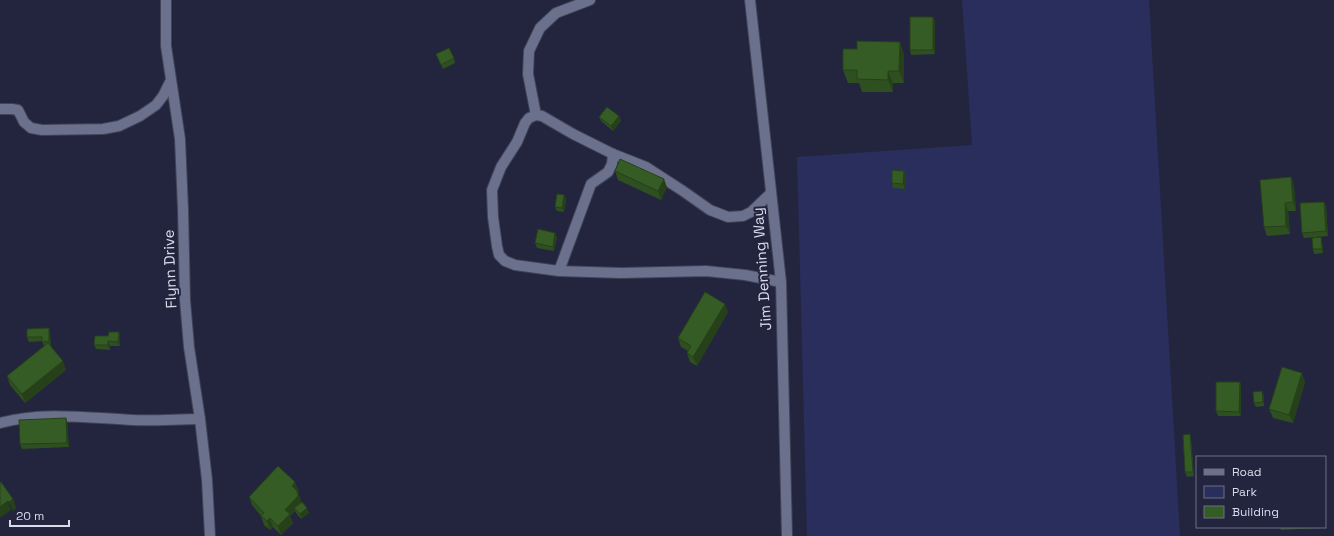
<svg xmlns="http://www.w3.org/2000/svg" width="1334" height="536" font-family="'Space Grotesk',sans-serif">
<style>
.green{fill:#2a2e5d}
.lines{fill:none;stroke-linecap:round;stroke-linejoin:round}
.minor-casing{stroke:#414357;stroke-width:12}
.minor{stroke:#6b708d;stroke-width:10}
.wall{fill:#2e4f20}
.shaded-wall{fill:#26401a}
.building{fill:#365c25;stroke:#26401a}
.labels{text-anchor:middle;stroke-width:4;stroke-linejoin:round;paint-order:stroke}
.street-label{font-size:15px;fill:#d8dbec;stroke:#22253d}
</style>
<rect width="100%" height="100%" fill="#22253d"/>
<path class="green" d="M962,0h187l31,536h-373l-10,-379 175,-12z"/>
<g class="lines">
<g class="minor-casing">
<g id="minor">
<path d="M166,0v46l14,93 3,70 2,91 4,47 11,72 7,61 3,56"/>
<path d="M750,0l31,282 6,254"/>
<path d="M0,109h12l6,1 6,12 7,6 11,2 61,-1 16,-3 21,-10 16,-11 7,-9 8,-16"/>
<path d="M536,115l-8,-41 1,-23 11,-23 16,-15 34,-13"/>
<path d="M613,154l33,13 37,24 27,19 18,7 15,-1 8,-4 20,-19"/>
<path d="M559,271l32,-87 17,-12 4,-8 1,-10 -40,-20 -31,-18 -6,-1 -7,3 -4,5 -8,19 -16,25 -9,23 1,27 4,29 2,9 6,6 10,4 44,6 62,2 85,-2 39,4 36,7"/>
<path d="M0,423c43,-12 89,-5 133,-3 22,1 45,-1 67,-1"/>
</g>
</g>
<use href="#minor" class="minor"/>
</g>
<g class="wall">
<path d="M935,21v33l-24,1 -1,-5z"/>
<path d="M436,54l18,4 1,5 -12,6z"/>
<path d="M904,54v29h-11v9h-31l-3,-9h-11l-5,-13z"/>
<path d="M619,116l2,5 -8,10 -12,-10 -2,-4z"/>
<path d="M615,171l52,16 -6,13 -43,-20z"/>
<path d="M904,171l2,5 -1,13 -12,-1 -1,-5z"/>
<path d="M1291,177l3,9 2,25h-8l2,23 -23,2 -3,-9z"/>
<path d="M564,195l2,4 -2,13 -7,-1 -2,-4z"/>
<path d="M1324,202l2,4 2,30 -24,2 -2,-5z"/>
<path d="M557,237l-3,14 -17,-3 -2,-5z"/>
<path d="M1321,237l1,5 1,11 -9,1 -1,-5z"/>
<path d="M728,312l-31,54 -7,-4 -3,-9 1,-2 -7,-4 -3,-9z"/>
<path d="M49,328l1,5 1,13 15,24 -41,33 -15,-18 -3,-9 37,-30 -2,-5 -13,1 -2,-5z"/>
<path d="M119,332l1,5v9h-10v4l-14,-1 -2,-4 14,-9z"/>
<path d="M1305,382l-12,41 -20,-5 -4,-9z"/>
<path d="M1241,386v30h-23l-2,-5z"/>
<path d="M1264,395v11l-8,1 -2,-4z"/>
<path d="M66,418l1,4 2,25 -47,2 -2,-5z"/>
<path d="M1190,434l1,5 3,37 -7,1 -2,-5z"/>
<path d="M0,483l13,16 3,9 -3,3z"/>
<path d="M299,491l-1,1 3,8v3l8,10 -8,6 -5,-6 -1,-2 -5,5 3,7 -12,12 -8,-8 -3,3 -6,-5 -3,-9 -9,-11 -3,-8z"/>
<path d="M1280,527h41v1l-40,2z"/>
</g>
<g class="shaded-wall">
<path d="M933,17l2,4v33l-2,-4z"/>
<path d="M900,42l4,12v29l-5,-12z"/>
<path d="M888,71l5,12v9l-5,-12z"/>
<path d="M619,116l2,5 -8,10 -2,-5z"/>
<path d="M904,171l2,5 -1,13 -2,-5z"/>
<path d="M1291,177l3,9 2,25 -3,-9z"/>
<path d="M664,179l3,8 -6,13 -3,-9z"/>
<path d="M564,195l2,4 -2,13 -2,-4z"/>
<path d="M1324,202l2,4 2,30 -2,-5z"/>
<path d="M1285,203l3,8 2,23 -4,-8z"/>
<path d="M555,233l2,4 -3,14 -1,-4z"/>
<path d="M1321,237l1,5 1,11 -1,-4z"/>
<path d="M725,304l3,8 -31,54 -4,-9z"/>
<path d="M49,328l1,5 1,13 -2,-5z"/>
<path d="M119,332l1,5v9l-2,-4z"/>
<path d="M108,341l2,5v4l-2,-5z"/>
<path d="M63,361l3,9 -41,33 -3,-9z"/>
<path d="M1302,373l3,9 -12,41 -4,-8z"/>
<path d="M1240,382l1,4v30l-2,-4z"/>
<path d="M1262,391l2,4v11l-1,-4z"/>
<path d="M66,418l1,4 2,25 -2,-4z"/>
<path d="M1190,434l1,5 3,37 -1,-4z"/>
<path d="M295,482l4,9 -1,1 3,8v5l-7,3 1,3 -5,5 3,7 -12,12 -3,-9 14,-40z"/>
<path d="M13,499l3,9 -3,3 -4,-9z"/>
<path d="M8,501l3,9 -11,8v-11z"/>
<path d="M307,508l2,5 -8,6 -1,-5z"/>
<path d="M270,518l3,9 -3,3 -3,-9z"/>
</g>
<g class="building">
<rect x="910" y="17" width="23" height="33"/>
<path d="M857,41l43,1 -1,29h-11v9l-31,-1v-9h-14v-21h14z"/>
<path d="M449,48l5,10 -13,7 -5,-11z"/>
<path d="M607,107l12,9 -8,10 -12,-9z"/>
<path d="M620,159l44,20 -6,12 -43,-20z"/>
<path d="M892,170l12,1 -1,13 -11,-1z"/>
<path d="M1291,177l2,25 -8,1 1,23 -22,1 -4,-47z"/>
<path d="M557,194l7,1 -2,13 -7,-1z"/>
<path d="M1324,202l2,29 -24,2 -2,-30z"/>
<path d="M538,229l17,4 -2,14 -18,-4z"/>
<path d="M1321,237l1,12h-9l-1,-11z"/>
<path d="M705,292l20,12 -32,53 -6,-4 4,-7 -13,-8z"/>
<path d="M49,328v13l-7,1v-5h-15v-8z"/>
<path d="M109,332h10l-1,10 -10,-1v4h-14l1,-9h13z"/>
<path d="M48,343l15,18 -41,33 -15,-18z"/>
<path d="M1282,367l20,6 -13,42 -20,-6z"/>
<path d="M1216,382h24l-1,30 -23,-1z"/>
<path d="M1262,391l1,11 -9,1 -1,-11z"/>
<path d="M66,418l1,25 -47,1 -1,-24z"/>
<path d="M1190,434l3,38h-8l-2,-37z"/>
<path d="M278,466l17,16 -3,4 5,5 1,5 -13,14 5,4 -12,12 -8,-8 -3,3 -6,-5 3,-3 -15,-16z"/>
<path d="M1,482l12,17 -4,3 -1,-1 -8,6v-24z"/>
<path d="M302,502l5,6 -7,6 -6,-6z"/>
</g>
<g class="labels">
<g class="street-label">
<text transform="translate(170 269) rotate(-92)" y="5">Flynn Drive</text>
<text transform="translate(762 269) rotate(-94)" y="5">Jim Denning Way</text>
</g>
</g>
<rect x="1196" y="456" width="130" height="72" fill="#22253d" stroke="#6b6e83"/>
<rect x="1204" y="469" width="20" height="6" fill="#6b708d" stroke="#6b6e83"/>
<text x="1232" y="476" font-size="12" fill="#d8dbec">Road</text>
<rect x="1204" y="486" width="20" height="12" fill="#2a2e5d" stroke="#6b6e83"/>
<text x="1232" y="496" font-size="12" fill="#d8dbec">Park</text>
<rect x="1204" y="506" width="20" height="12" fill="#365c25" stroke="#6b6e83"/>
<text x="1232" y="516" font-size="12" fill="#d8dbec">Building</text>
<path d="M10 520v6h59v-6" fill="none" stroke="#d8dbec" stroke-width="2"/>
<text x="16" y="520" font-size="12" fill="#d8dbec" stroke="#22253d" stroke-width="3" paint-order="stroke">20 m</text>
</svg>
